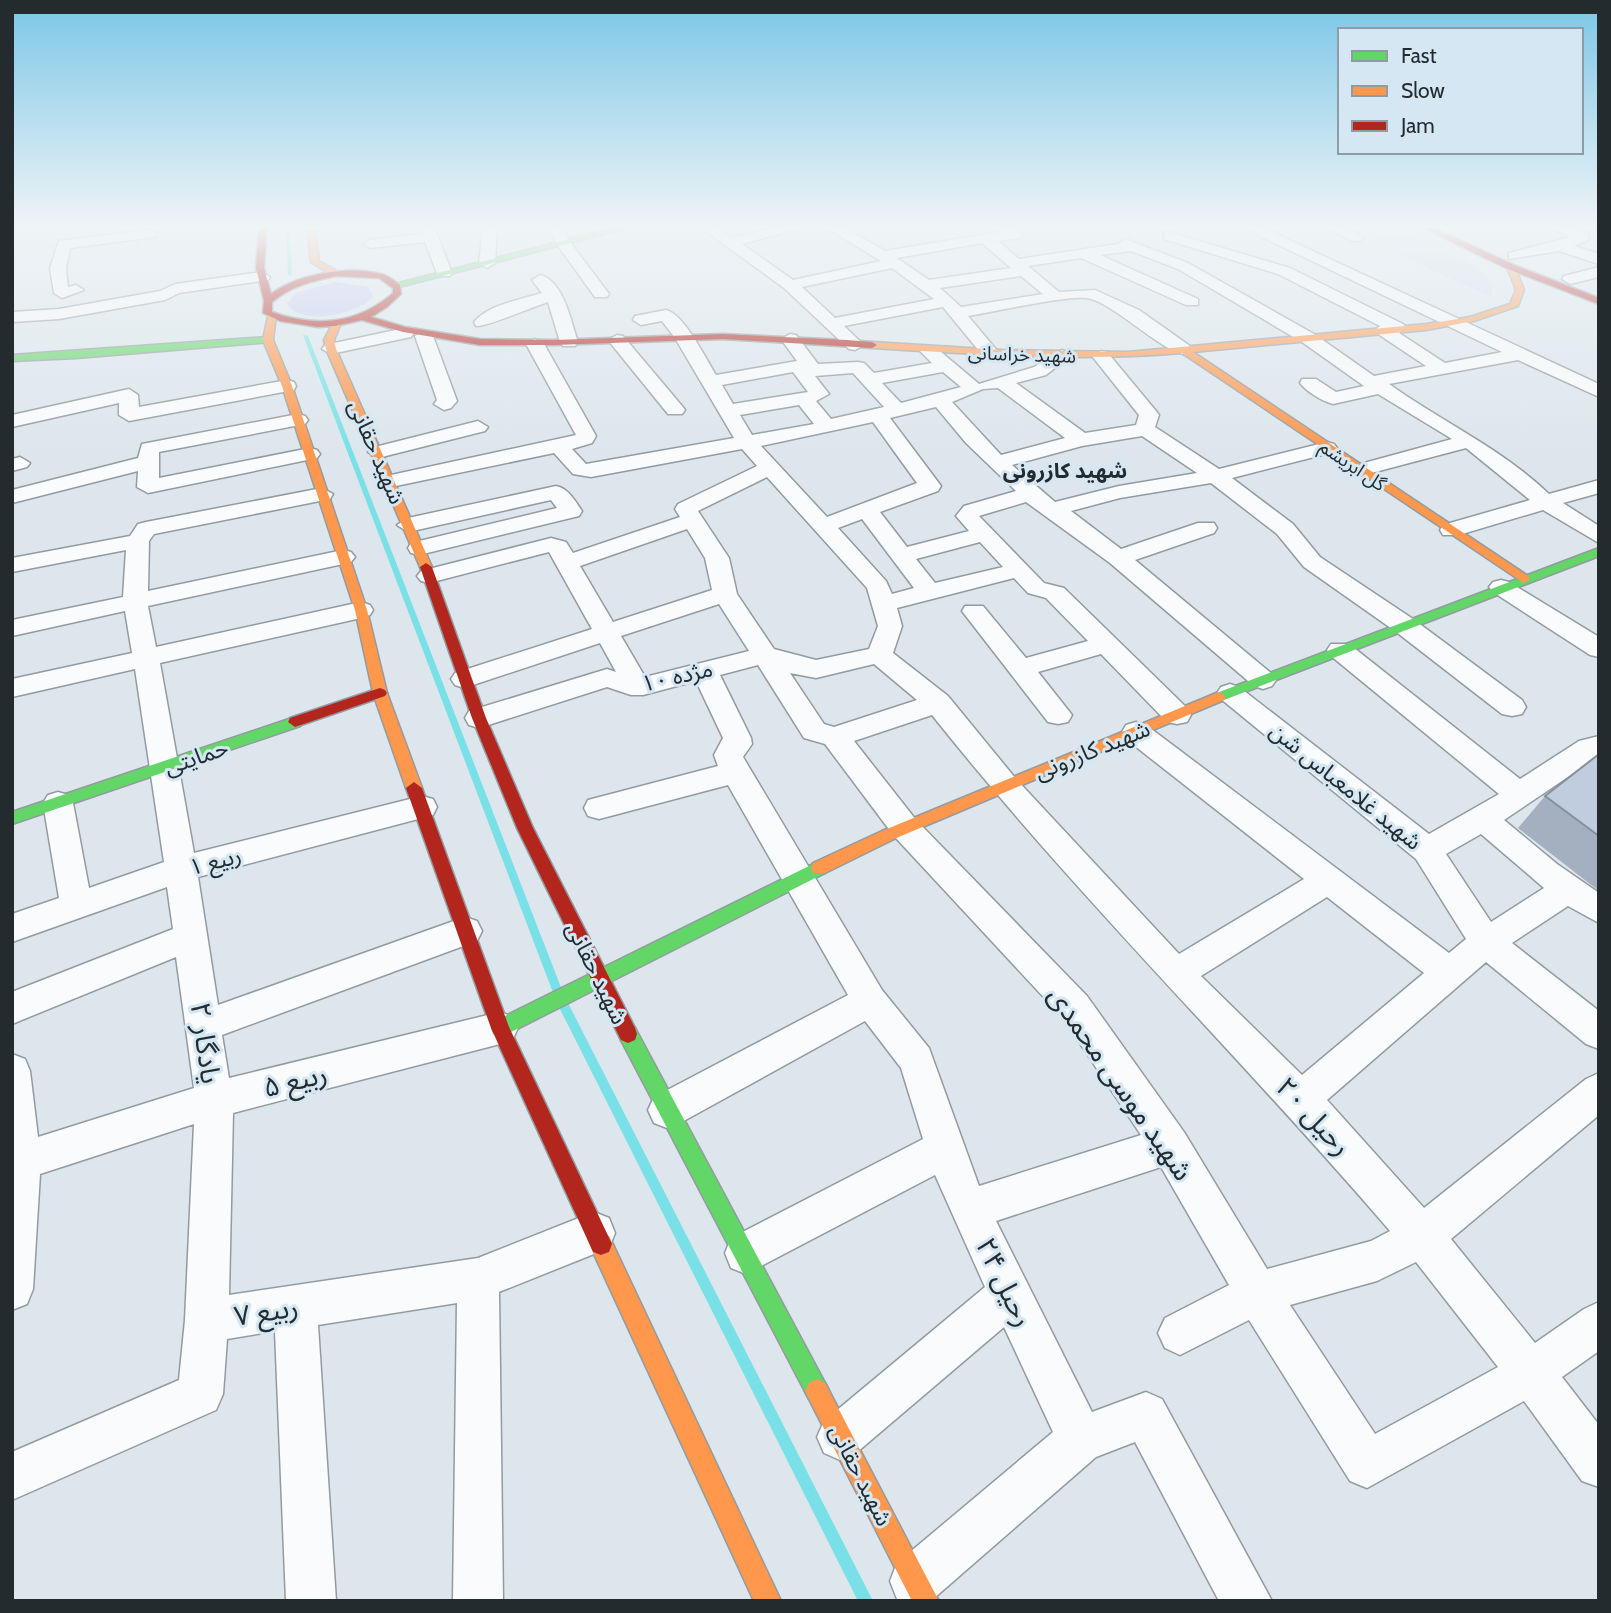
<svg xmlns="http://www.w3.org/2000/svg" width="1611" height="1613" font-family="Cabin,'Noto Sans Arabic',sans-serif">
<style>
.built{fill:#cddeea}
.green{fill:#c3cbf0}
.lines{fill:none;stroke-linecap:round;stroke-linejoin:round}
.stream{fill:#78e0e6;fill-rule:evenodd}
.street-casing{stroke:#939ba0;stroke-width:3}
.fast-casing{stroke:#939ba0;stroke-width:3}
.slow-casing{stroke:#939ba0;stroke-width:3}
.jam-casing{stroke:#939ba0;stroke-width:3}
.street{fill:#fafbfc;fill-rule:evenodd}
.fast{fill:#63d668;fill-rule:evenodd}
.slow{fill:#ff974d;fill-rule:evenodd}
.jam{fill:#b3261e;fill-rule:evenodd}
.wall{fill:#a4b0bf}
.building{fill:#bfcdde;stroke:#86909b;stroke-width:2}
.labels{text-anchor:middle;stroke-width:6;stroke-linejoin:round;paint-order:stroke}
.far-street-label{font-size:19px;fill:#242b2f;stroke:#d5e7f3}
.far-neighbourhood-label{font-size:21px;font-weight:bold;fill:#242b2f;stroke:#d5e7f3}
.street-label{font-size:23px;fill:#242b2f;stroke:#d5e7f3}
.near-street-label{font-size:28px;fill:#242b2f;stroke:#d5e7f3}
</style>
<rect width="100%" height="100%" fill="#dce6ec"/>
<path class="built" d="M1404,233l73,34 15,16v14l-123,-56z"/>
<path class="green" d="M335,282l34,5 4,10c-15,17 -72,30 -86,7l9,-11z"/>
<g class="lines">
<g class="stream">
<path d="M286,227h4l2,48 -2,1 -2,-1z"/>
<path d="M303,335l5,1 254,654 -1,3 -4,1 -4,-1 -1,-3z"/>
<path d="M564,1001l4,2 305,598h-15l-298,-592 -1,-3 1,-3z"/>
</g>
<g class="street-casing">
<g id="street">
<path d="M420,227h14l18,46 -2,3h-12l-13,-34 -55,6 -7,-4 7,-4 52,-6z"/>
<path d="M483,227h14l-2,36 -8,5 -8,-5z"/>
<path d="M549,227h14l7,15 39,52 -2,3h-12l-39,-54z"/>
<path d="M700,227h17l15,11 45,-11h28l-63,17 51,36 88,-19 -56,-34h18l42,24 115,-19 -5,-5h18l9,8 -2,3 -22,3 21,18 99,-15 7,-5 63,24 126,71 60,42 52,-10 -48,-32 -3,-4 5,-4 -102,-52 -114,-35v-6l5,-1 121,36 113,56 3,4 -7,5 46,30 57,-11 -261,-125h20l338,157v13l-81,-37 -129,24c53,38 112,64 160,110l50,-14v13l-36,10 36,23v17l-56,-33 -84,25h-16l-3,-5 3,-5 87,-25 -64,-52 -106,28 -7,-2 -3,-4 3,-4 99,-27 -74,-45 -45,10c-11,-3 -26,-12 -33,-21l2,-4h14l20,13 28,-6 -62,-44 -124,-73 -47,-18 -31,4 98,44v6h-12l-105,-47 -53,8 31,26 36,-2 44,20 51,36 3,4 -3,4c-22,5 -74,-51 -103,-56 -20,-3 -94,14 -119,18l31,37 -9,5 -6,-1 -41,-50 -99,19 20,19 -9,5 -6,-1 -65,-61zM982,243l29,25 -82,12 -32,-22zM892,268l42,31 -99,19 -33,-31zM1021,276l22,18 -82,13 -21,-19z"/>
<path d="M1328,227h19l16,11 -2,3h-10z"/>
<path d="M1549,227h22l17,7v6l-14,6 25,8v10l-40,-13 -50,8v-6l61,-16z"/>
<path d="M150,230l7,4 -2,3 -85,11 -4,20 2,19 8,-2 8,5 -22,8 -8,-5 -4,-25 9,-27z"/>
<path d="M1599,267v10l-29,7 -8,-5 2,-3z"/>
<path d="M262,272l8,5 -2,3 -89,13 -14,7 -106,19 -47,3v-10l47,-3 101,-18 15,-7z"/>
<path d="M540,275c24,6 31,47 38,67l-3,4h-12l-3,-4 -12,-40c-13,4 -64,26 -72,24l-2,-4c15,-18 46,-22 68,-29l-10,-13z"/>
<path d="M666,310c18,4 40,49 50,65l81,-14 -16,-22 9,-5 6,1 22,29 40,-2 6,1 10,10 58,-10 -12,-12 3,-4h12l44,37 55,-17 28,-17 9,5 -25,20 -30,8 69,50 51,-8 3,-10 -47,-59 9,-5 6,1 49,59 3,4 -4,12 64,42 108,-27 7,2 3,4 -3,4 -102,26 61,46 27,33 93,62 109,81 4,7 -4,7 -10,2 -10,-2 -107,-83 -91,-64 -27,-33 -66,-51 -91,15 -49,13 50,38 77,-26h16l3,5 -3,5 -79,27 137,114 4,6 -4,6 -9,3 -9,-3 -144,-123 -84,-61 -47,14 65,67 20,5 123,120 4,7 -4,7 -10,2 -10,-2 -66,-68 -63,18 34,43 -4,7 -10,2 -10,-2 -86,-111 3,-5h18l43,52 62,-17 -42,-43 -18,-5 -14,-15 -117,30 5,18 -9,27 55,43 68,83 163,175 125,-75 -178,-140 -4,-7 4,-7 10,-3 10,3 303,228 17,-14 -50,-80 -195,-160 -4,-6 4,-6 9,-3 9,3 190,147 70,-40 -168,-138 -4,-6 4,-6h18l171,135 59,-38 20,-5v20l-95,64 53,44 42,29v30l-31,-17 -56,37 87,68v38l-13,-5 -100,-82 -159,138 97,108 162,-129 13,-6v42l-148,124 84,104 49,-34 15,-7v49l-37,26 37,48v62l-17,-6 -58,-80 -157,87 -17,-7 -101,-161 -69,35 -15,-7 -7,-15 7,-15 64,-33 -68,-118 -165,54 96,191 54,-20 16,7 110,202h-53l-84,-159 -39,15 -163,142h-36l-7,-18 7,-18 156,-131 -49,-105 -148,126 -16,7 -16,-7 -7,-16 7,-16 161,-134 -50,-112 -189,99 -15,-6 -6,-15 6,-15 192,-99 -22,-71 -36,-47 -185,102 -13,5 -13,-5 -6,-13 6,-13 194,-102 -120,-210 -129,34 -11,-3 -4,-8 4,-8 130,-34 -4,-11 9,-17 -27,-57 -53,14h-12l-24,-8 -128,41 -10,-3 -4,-7 4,-7 138,-42 9,3 -16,-29 -127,42 -9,3 -9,-3 -4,-6 4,-6 137,-44 -43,-77 -120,31 -8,-2 -4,-5 4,-5 130,-33 15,4 7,11 107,-36 -5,-8 3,-5 79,-38 -15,-17 -151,28 -18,-3 -19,-21 -163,34 -11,-6 11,-6 185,-40 -50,-91 9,-5 9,5 52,92 -4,7 -20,6 14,15 148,-26 -59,-100 -13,-17 -21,4 -8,-5 2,-4zM793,372l15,20 -75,12 -11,-19zM943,372l18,15 -60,16 -19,-20zM853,373l31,34 -53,12 -15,-18 13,-7 -14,-18zM998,388l67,50 -64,17 -49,-53 31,-13zM799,405l15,19 -62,11 -12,-20zM936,407l30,36 50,48 -52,15 -8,10 13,15 -62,16 -27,-35 58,-21 3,-5 -51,-68zM873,422l44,61 -90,34 -66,-71zM1142,436l55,37 -78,13 -64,16 -43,-37 70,-19zM767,477l100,111 11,38 -9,23 -53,11 -42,-11 -37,-55 -8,-36 -31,-47zM862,519l52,69 -22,6 -6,-13 -48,-53zM687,529l18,29 7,32 -99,32 -33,-56zM980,542l23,25 -68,16 -19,-24zM719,604l30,47 -104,26 -24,-41zM874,664l43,36 -83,27 -10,-3 -34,-51 26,5zM758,665l46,73 21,6 69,92 169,182 78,117 -162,51 -50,-138 -47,-58 -139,-233 9,-13 -1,-6 -31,-63zM932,715c144,181 308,341 458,516l-19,10 -104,28 -83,-137 -97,-136 -171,-176 -62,-79zM1481,834l63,54 -53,34 -45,-68zM1327,897l97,76 -122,102 -101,-99zM1416,1262l82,105 -123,67 -85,-129 87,-24z"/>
<path d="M405,328l6,1 3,4 -3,4 -80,17 -9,-5 3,-4z"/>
<path d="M424,331l9,5 24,65 -6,7 -7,2 -10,-6 3,-4 -22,-64z"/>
<path d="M617,335l6,1 59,70 3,4 -3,4h-14l-60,-74z"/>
<path d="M287,380l7,2 2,4 -2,4 -165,31 -10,-6v-12l-107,24v-12l117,-26 9,6 1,12z"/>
<path d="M298,414l7,2 3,4 -3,4 -146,28v26l151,-30 7,2 3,4 -3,4 -169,35 -11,-6 1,-16 -126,32v-13l126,-32 4,-14z"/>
<path d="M478,421l10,6 -3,4 -107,27 -10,-6 3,-4z"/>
<path d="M20,457l10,6 -3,4 -15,4v-12z"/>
<path d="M556,486c12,2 19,15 26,25l-3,5 -160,39 -8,-2 -3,-5 3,-5 146,-35 -6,-8 -143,32 -11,-7 11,-7z"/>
<path d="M322,488l11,6 -3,5 -176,35 -5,7 -1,50 195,-41 8,2 4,5 -4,5 -8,2 -195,42 8,41 205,-45 9,3 3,5 -3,5 -9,3 -201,45 34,190 228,-57 11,3 4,8 -4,8 -11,3 -224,59 20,128 247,-88 12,4 5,10 -5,10 -255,94 7,43 271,-66 13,5 5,11 -5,11 -13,5 -267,69 -4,182 249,-37 116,-46 15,6 6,15 -6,15 -110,44 4,309 -50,-1 4,-297 -139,22 18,276h-50l-11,-270 -48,8 -4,55 -7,16 -204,90v-48l167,-72 6,-60 9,-196 -154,50 -7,115 -6,15 -15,6v-256l13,5 5,12 8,66 156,-49 -18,-131 -164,67v-32l161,-63 -6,-42 -155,55v-28l47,-16 -16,-95 5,-8 10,-3 10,3 5,8 16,85 75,-26 -29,-193 -123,28v-18l120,-26 -7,-42 -113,25v-16l111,-23 3,-47 -114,22v-14l118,-22 8,-12 8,-2z"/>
<path d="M1501,580l8,2 90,55v20l-9,-2 -97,-63 -4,-5 4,-5z"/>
</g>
</g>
<g class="fast-casing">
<g id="fast">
<path d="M617,227h15l-237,61 -4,-3z"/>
<path d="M268,337l5,3 -2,2 -195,16 -64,3v-6z"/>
<path d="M1599,548v8l-375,144 -5,2 -7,-5 2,-3z"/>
<path d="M295,717l5,1 2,4 -2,4 -288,98v-12z"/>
<path d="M819,861l6,2 2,5 -2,5 -318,161 -7,3 -7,-3 -2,-6 2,-6z"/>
<path d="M628,1025l7,3 190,355 4,8 -4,8 -8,4 -8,-4 -188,-359 -2,-6 2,-6z"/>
</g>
</g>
<g class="slow-casing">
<g id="slow">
<path d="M307,227h8l4,34 20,11v4h-6l-22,-14z"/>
<path d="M1511,265l4,2 9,23 -6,16 -44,15 -48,9 -233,22 335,224 2,3 -6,4 -342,-230c-103,9 -207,1 -310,-5l-5,-3 5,-3 130,8 126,2 298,-28 44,-7 40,-13 6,-14 -9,-23z"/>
<path d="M272,313l4,3 -3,24 19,46 75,224 20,83 35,95 -8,6 -8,-6 -33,-95 -18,-83 -73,-224 -19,-46 5,-24z"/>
<path d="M334,321l7,2 -7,17 2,9 96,218 -2,3 -4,1 -6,-4 -94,-218 -2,-9z"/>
<path d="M1219,692l7,5 -2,3 -330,139 -69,34h-12l-2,-5 2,-5 69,-32z"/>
<path d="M601,1233l8,3 172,365h-27l-161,-349 -3,-8 3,-8z"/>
<path d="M817,1379l8,4 114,218h-27l-103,-202 -4,-8 4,-8z"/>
</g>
</g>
<g class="jam-casing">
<g id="jam">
<path d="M259,227h8l-3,41 7,26c27,-20 78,-29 110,-20 7,1 13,7 19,11l1,9 -14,13 -16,10 34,10 75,12 74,1 169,-6 124,6 25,2 5,3 -5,3 -149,-9 -169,6h-74l-77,-13 -41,-12 -27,6 -17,1 -38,-6 -17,-8 1,-12 -8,-33zM336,276l43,2 14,10v5c-35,31 -78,35 -121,19v-10c19,-16 40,-21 64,-26z"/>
<path d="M1421,227h11l82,38 85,33v6l-91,-35z"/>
<path d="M426,563l6,4 54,151 47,110 102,200 2,6 -2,6 -7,3 -7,-3 -104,-212 -45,-110 -52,-151z"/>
<path d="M380,688l5,2 2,3 -2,3 -90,31 -7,-5 2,-4z"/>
<path d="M414,782l8,6 87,239 103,217 -3,8 -8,3 -8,-3 -102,-224 -85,-240z"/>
</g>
</g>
<use href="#street" class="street"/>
<use href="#fast" class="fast"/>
<use href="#slow" class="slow"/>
<use href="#jam" class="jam"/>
</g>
<path class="wall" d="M1599,754v137l-81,-63 27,-32z"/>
<path class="building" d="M1599,754v82l-54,-40z"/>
<linearGradient id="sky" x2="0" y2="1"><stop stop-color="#7bc6e7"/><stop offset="0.5" stop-color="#eff4f6"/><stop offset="1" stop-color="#eff4f6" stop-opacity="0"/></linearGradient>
<rect width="1611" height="453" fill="url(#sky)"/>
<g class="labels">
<g class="far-street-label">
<text transform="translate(1022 354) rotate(2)" y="7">شهید خراسانی</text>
<text transform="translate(1353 465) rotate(34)" y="7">گل ابریشم</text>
</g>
<g class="far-neighbourhood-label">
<text x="1065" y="478">شهید کازرونی</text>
</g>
<g class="street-label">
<text transform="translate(377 452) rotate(67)" y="8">شهید حقانی</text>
<text transform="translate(677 676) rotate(-13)" y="8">مژده ۱۰</text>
<text transform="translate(1092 750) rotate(-22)" y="8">شهید کازرونی</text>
<text transform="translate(196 757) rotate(-19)" y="8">حمایتی</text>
<text transform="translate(1346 786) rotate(39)" y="8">شهید غلامعباس شن</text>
<text transform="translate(215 861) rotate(-15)" y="8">ربیع ۱</text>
<text transform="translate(597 973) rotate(64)" y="8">شهید حقانی</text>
<text transform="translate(861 1475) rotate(63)" y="8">شهید حقانی</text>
</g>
<g class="near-street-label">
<text transform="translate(206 1043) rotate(82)" y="10">یادگار ۲</text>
<text transform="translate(295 1080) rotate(-14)" y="10">ربیع ۵</text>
<text transform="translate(1121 1083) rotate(55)" y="10">شهید موسی محمدی</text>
<text transform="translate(1314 1116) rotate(47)" y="10">رحیل ۲۰</text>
<text transform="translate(1005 1282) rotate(64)" y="10">رحیل ۲۴</text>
<text transform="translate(266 1311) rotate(-9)" y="10">ربیع ۷</text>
</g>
</g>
<rect width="1611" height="1613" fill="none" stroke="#242b2f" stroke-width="28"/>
<rect x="1338" y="28" width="245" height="126" fill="#d5e7f3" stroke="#8e9ca5" stroke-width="2"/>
<rect x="1352" y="51" width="35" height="10" fill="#63d668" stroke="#8e9ca5" stroke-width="2"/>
<text x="1401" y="63" font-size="21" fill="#242b2f">Fast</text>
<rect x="1352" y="86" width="35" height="10" fill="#ff974d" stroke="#8e9ca5" stroke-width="2"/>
<text x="1401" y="98" font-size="21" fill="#242b2f">Slow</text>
<rect x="1352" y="121" width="35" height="10" fill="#b3261e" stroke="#8e9ca5" stroke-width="2"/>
<text x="1401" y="133" font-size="21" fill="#242b2f">Jam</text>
</svg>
